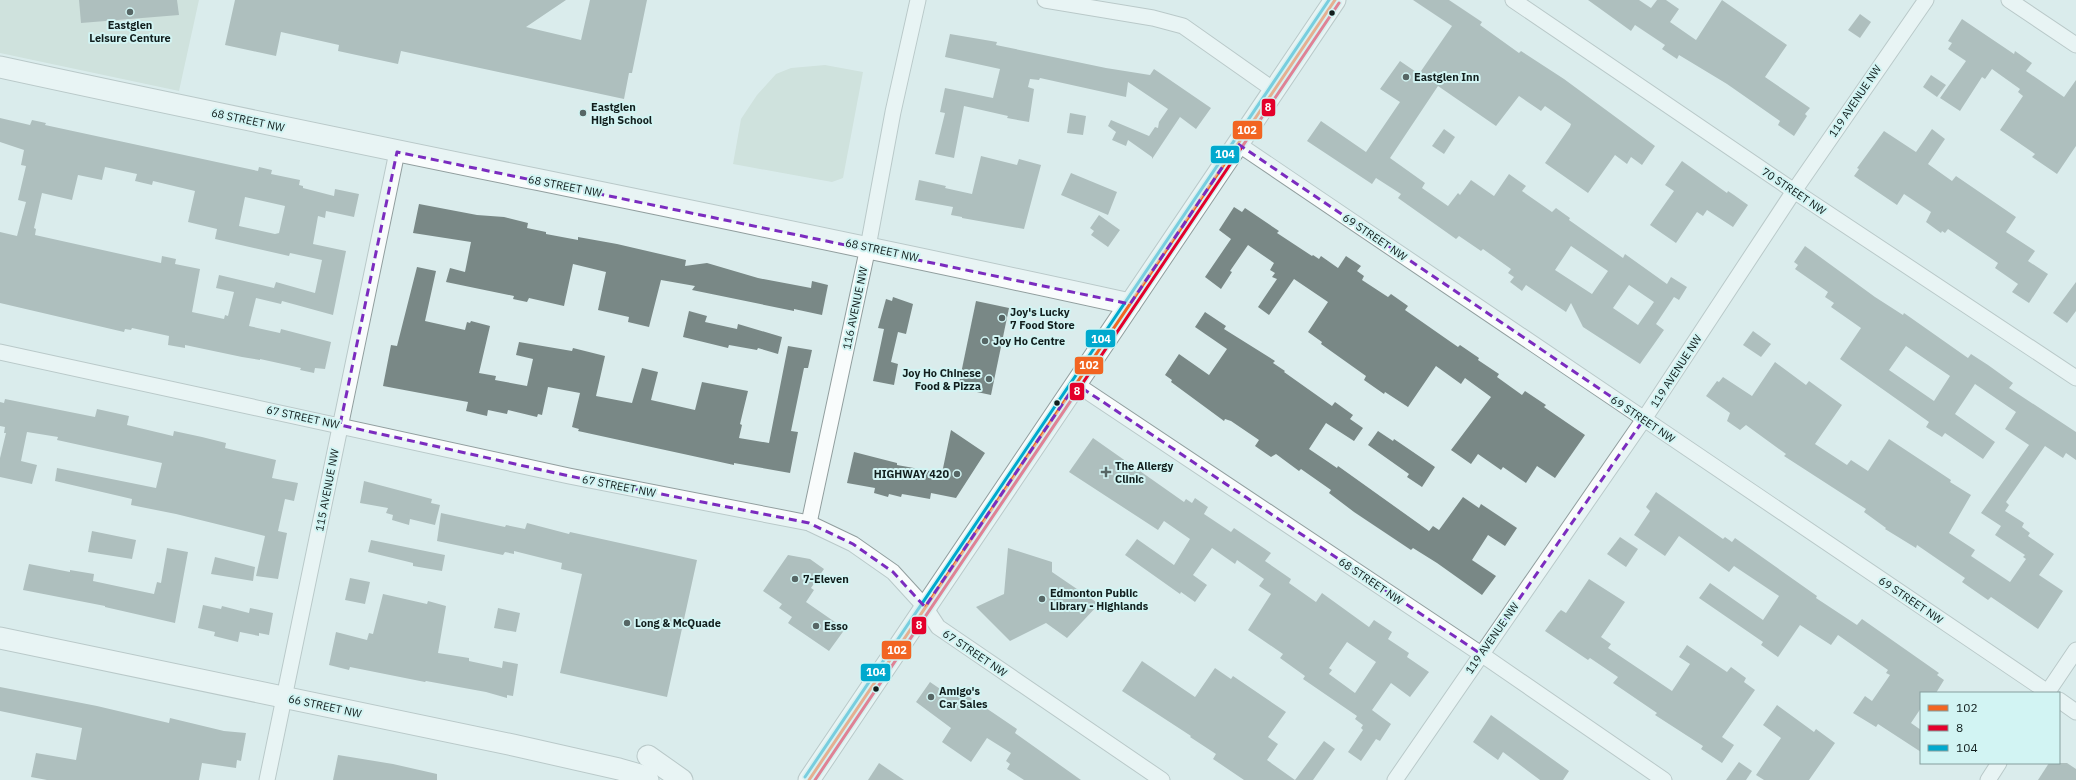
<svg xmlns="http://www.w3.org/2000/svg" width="2076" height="780" font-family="'IBM Plex Sans',sans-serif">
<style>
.green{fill:#c2d4ca}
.building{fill:#798886;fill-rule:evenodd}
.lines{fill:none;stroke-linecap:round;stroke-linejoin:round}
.street-casing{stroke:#919e9e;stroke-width:17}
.secondary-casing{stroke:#919e9e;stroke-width:23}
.street{stroke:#f9fcfc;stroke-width:15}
.secondary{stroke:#f9fcfc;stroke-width:21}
.bus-1-casing{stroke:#d2f4f3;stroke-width:6}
.bus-2-casing{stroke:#d2f4f3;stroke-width:6}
.bus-3-casing{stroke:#d2f4f3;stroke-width:6}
.bus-1{stroke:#f26522;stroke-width:3}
.bus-2{stroke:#e4002b;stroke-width:3}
.bus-3{stroke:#00a9ce;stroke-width:3}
.marked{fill:none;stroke:#7b2cbf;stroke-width:3;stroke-dasharray:8 5;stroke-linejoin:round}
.poi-dot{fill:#576665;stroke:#d2f4f3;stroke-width:1.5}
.bus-dot{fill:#111e1d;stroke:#d2f4f3;stroke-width:1.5}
.labels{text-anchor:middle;stroke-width:4;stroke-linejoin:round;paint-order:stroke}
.poi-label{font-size:11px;font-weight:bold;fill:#111e1d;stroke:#d2f4f3;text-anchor:start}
.street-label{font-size:11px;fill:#111e1d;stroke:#d2f4f3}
.line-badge{stroke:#d2f4f3;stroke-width:1.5}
.badge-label{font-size:11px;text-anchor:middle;font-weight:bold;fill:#fff}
</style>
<rect width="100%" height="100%" fill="#daecec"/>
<g class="green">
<path d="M0,0h199l-20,91 -179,-38z"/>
<path d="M825,65l38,7 -20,106 -11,4 -99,-18 8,-45 16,-24 19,-21 15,-6z"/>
</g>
<g class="building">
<path d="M79,0h98l2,15 -98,8z"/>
<path d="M235,0h331l-40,27 55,13 9,-40h57l-15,73h-3l-5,26 -223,-48 -3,13 -60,-13 1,-6 -58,-13 -5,24 -51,-11z"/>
<path d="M1413,0h36l33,22 -2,3 39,28 2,-2 43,28 91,67 -13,19 -11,-8 -4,7 -12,-9 -27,38 -43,-30 25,-36 1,-3 -26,-18 -4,5 -22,-15 -23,30 -58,-40 -48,72 35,25 -3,5 26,18 10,-13 2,2 11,-15 23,16 15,-22 17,12 -4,5 30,21 4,-4 14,10 -1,2 54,38 2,-4 42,30 4,-7 16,10 -8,13 -5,-3 -18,27 8,6 -24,34 -57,-37 -12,-24 -5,9 -40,-27 -4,6 -12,-9 4,-5 -6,-4 3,-4 -28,-20 -2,2 -22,-15 -3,3 -58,-41 3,-4 -25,-16 -4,6 -65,-43 14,-20 45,31 34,-50 -20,-13 20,-28 19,13 33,-48zM1571,246l37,25 -16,23 -37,-24zM1629,285l25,17 -16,23 -25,-17z"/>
<path d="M1588,0h51l12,8 6,-8h9l13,9 -9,13 26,18 26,-40 65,45 -22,32 45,31 -5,6 2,2 -13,20 -16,-11 2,-4 -53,-37 -48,-29 -2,4 -15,-10 3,-4 -30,-20 -4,6z"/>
<path d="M1860,14l11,8 -11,16 -12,-8z"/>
<path d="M1962,19l52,35 1,-3 17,12 -6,8 38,26 12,-17v66l-19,28 -25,-17 3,-3 -35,-24 23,-34 -5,-4 2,-3 -28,-20 -7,10 -3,-2 -22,34 -20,-13 26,-37 -18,-12 4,-6 -4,-2z"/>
<path d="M950,34l47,8 -1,3 110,23 44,7 4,-6 57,39 -15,21 -16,-12 -28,42v-2l-24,-17 -2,6 -14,-6 4,-8 -8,-6 3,-6 38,16 6,-9 3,1 1,-6 9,-13 -40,-27 -2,15 -86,-19 -1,2 -9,-1 -2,8 6,2 -5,33 -22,-4 1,-2 -44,-10 -10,52 -19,-4 10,-41 -5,-1 5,-24 48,10 7,-29 -55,-12z"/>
<path d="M1931,75l15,10 -9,12 -14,-10z"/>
<path d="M1070,113l16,3 -3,19 -16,-2z"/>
<path d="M0,118l30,7 2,-5 14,3 -1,2 213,46 1,-4 13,3 -1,4 29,6 -1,5 4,1v2l31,8 1,-7 24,5 -5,23 -28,-6 -1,7 -7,-2 -5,28 33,7 -13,64 -51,-14 -1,3 -25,-6 -7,28 31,7 1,-4 50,13 -6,27 -10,-1 -1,5 -14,-3 1,-2 -41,-9v1l-18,-3 -57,-12v3l-17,-3 1,-9 -37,-8 -1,2 -6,-1 -1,3 -124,-29v-71l17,4 9,-34 -8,-2 8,-34 -5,-1 3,-15 -24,-8zM105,167l32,7 -2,7 17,4 1,-4 42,10 -7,31 29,7 -2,10 74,17 1,-3 32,7 -7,33 -39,-11 -2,6 -55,-13 -3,13 18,4 -6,24 -3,-1 -1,4 -32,-7 8,-43 -25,-5 1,-5 -14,-3 -1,7 -126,-28 1,-6 -2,-1 8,-35 30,7 6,-25 24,5zM245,197l40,9 -6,27 -4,1 -36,-8z"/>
<path d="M1444,129l11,8 -11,17 -12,-8z"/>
<path d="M1932,129l13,10 -17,25 24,17 4,-5 60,41 -10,15 29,19 -7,10 20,13 -19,29 -17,-11 6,-8 -23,-16 3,-5 -50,-34 -3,4 -3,-2 -1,2 -15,-11 5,-10 -27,-18 -7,11 -43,-29 5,-7 -2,-1 27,-37 32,21z"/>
<path d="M981,156l36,9 2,-6 22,6 -17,64 -62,-11v-1l-11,-2 2,-8 -38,-7 4,-20 27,6 -1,2 27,6z"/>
<path d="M1682,161l45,32 1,-2 6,4 14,10 -15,22 -26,-17 -4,6 -6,-4 -21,31 -26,-18 24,-34 -9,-6z"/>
<path d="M1071,173l46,19 -9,23 -47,-20z"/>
<path d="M419,204l58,11 27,2 24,6 -1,5 19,4v2l32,6v-3l39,7 69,16 -1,6 22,-3 51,15 53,10 1,-7 16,4 -6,30 -28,-6v2l-102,-21 3,-4 -34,-6 -12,47 -21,-5 1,-5 -31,-7 8,-38 -33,-8 -9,42 -35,-8 -2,4 -14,-3 1,-3 -68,-14 4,-14 15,4 6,-30 -58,-9z"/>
<path d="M1234,207l8,5 3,-4 34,23 -2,2 35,23 1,-1 6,4 2,-3 17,12 8,-12 15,10 -4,5 7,5 -2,4 26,17 3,-3 17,12 -3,4 53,37 2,-2 19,13 -1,2 21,14 -2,3 25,18 3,-4 21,14 -2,2 41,28 -30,43 -18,-12 -11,17 -23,-16 -2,3 -23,-16 -7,10 -20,-14 40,-53 -26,-19 -4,6 -25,-18 -28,41 -23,-15 -1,2 -20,-14 2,-4 -45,-32 1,-2 -14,-10 20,-30 -34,-23 -25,36 -11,-8 19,-28 -5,-2 3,-4 -5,-3 4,-7 -26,-18 -18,26 2,1 -11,17 -16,-12 26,-38 -12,-9z"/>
<path d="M1099,215l21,15 -12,17 -17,-12 3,-4 -4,-3z"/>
<path d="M1805,246l70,51 28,18 1,-2 64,45 3,-4 17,11 25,18 -4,5 67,44v28l-10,-7 -3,5 -18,-12 -39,56 3,3 -4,6 19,12 -2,4 8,6 -2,3 26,18 -15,21 24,16 -25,38 -47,-32 -3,3 -26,-18 3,-4 -48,-33 -1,3 -31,-19 1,-1 -22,-16 2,-3 -82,-53 2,-2 -40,-29 -6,5 -13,-9 3,-8 -24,-17 11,-15 2,1 4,-5 29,19 23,-34 31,23 3,-4 33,24 -27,39 32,21 4,-5 17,11 21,-32 62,41 -1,2 21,13 -22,38 26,17 -4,6 39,26 16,-23 -3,-2 2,-2 -30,-20 6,-9 -20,-13 48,-68 -24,-16 11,-17 -41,-28 -20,30 40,28 -12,17 -38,-26 -3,4 -16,-10 3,-5 -89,-63 21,-31 -30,-21 3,-4 -9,-6 3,-5 -33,-23 3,-4 -4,-3zM1906,346l44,30 -16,25 -45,-31z"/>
<path d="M417,267l19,4 -11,50 40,9 2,-8 3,1 1,-2 19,5 -11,47 17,3 -1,4 32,6 6,-27 -17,-4 3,-13 53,9 1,-3 32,8 -9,40 36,7 10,-35 16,4 -7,28 44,10 7,-28 46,9 -8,33 2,1 -3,13 30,5 19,-97 24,4 -4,18h-4l-13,63 7,1 -8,41 -56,-10v2l-156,-34 1,-2 -7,-2 8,-34 -32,-6 -6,28 -4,-1 -1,3 -29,-7 -1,4 -19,-4 -1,6 -21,-5 2,-9 -85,-16 8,-41 6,1z"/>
<path d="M2076,282v29l-9,12 -14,-10z"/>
<path d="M893,297l20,7 -7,30 -8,-2 -7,30 7,2 -4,21 -21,-4 11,-52 -6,-1 8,-29 6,2z"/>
<path d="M976,301l33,7 -18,87 -33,-7z"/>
<path d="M689,311l18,5 -2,6 32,7 1,-5 44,13 -4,17 -20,-6 -1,2 -28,-5 -1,3 -45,-11z"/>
<path d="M1205,312l21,14 -2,3 51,32 -2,2 12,8 -1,1 48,34 3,-4 18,13 -3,4 13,9 -9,13 -28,-18 -17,26 28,19 1,-2 91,65 4,-5 6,4 24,-33 16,11 2,-4 36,24 -12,18 -17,-11 -16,25 24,16 -14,19 -45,-32 -24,-15 -2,2 -57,-38 -25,-19 2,-3 -30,-21 -2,2 -23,-17 -5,3 -16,-11 4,-6 -28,-19 -6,-2 -1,2 -53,-39 1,-2 -7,-5 14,-21 30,21 18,-26 -32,-22z"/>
<path d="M1753,331l18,13 -10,13 -18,-12z"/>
<path d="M5,399l90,18 2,-8 32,7 -2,9 46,11 1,-5 28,6 24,6 -1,5 51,12 -4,18 26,5 -4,18 -9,-2 -7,32 9,2 -9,46 -22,-3 9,-40 -89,-22 -45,-9 1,-6 -77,-18 2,-13 99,20 6,-25 -105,-23 1,-3 -31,-5 -6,29 16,4 -5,19 -32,-7v-19l6,-25h-2l1,-6 -5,-1v-24l4,1z"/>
<path d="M951,430l34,23 -29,45 -25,-5 -1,6 -28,-5 -1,3 -12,-3 -1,3 -14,-4 1,-5 -28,-5 7,-31 43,11v2l45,8z"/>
<path d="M1378,431l15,10 1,-2 41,28 -13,20 -15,-10 2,-3 -41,-29z"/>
<path d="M1093,438l91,64 2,-3 6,4 3,-5 13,9 -4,7 27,18 3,-4 37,25 -6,8 26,18 -2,4 27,19 6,-9 47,34 5,-7 18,12 -4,7 21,14 -2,4 22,15 -19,25 -19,-14 -19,27 19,14 -11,17 -4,-2 -15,22 -13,-9 15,-22 -2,-2 2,-3 -8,-6 2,-3 -54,-37 2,-3 -25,-18 3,-4 -35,-24 23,-36 -12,-8 5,-7 -27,-19 -2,4 -23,-16 -19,27 14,10 -12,17 -14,-10 -1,2 -55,-39 12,-16 37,26 16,-26 -26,-18 -6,9 -89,-58zM1347,642l29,20 -21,31 -26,-19 3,-4 -3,-2z"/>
<path d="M364,481l68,18 -1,4 9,2 -5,20 -25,-6 -1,6 -17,-5 1,-5 -7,-2 2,-5 -28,-5z"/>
<path d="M1656,492l67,47 2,-2 7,5 3,-4 82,58 -1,2 41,27 5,-6 77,54 -2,2 7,5 -8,13h-15v15l-10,15 10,7v22l-43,-28 -2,3 -23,-14 12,-17 7,5 18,-26 -4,-2 2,-3 -50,-35 -7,10 -31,-20 -22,32 -17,-12 2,-3 -64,-44 11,-15 53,37 16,-24 -45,-30 -5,6 -50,-36 -14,20 -31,-21 16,-24 -4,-4z"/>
<path d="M441,513l64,14 1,-2 19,4 2,-6 42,11 1,-2 127,28 -30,137 -107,-24 22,-99 -21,-5 1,-6 -48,-12v3l-9,-2 -2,3 -66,-14z"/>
<path d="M92,531l44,9 -4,19 -44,-7z"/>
<path d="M1620,537l18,12 -12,18 -19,-13z"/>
<path d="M371,540l74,15 -3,16 -29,-5v-3l-45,-11z"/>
<path d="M167,548l21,4 -13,71 -70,-16v-1l-82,-16 6,-26 41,8v-2l24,4 -1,7 61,13 3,-12 4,1z"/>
<path d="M1008,548l44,14v10l47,32 -32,34 -21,-15 -36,18 -34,-34 28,-13z"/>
<path d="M788,555l22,4 14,10 -13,19 3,2 -8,12 39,27 -16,22 -41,-28 4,-6 -13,-9 3,-4 -19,-13z"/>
<path d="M215,557l40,10 -2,14 -42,-7z"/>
<path d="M350,578l20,4 -5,22 -20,-4z"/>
<path d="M1589,579l36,23 -24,35 10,7 -3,4 64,43 18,-27 -11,-7 8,-12 40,27 4,-5 15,11 -2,4 11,8 -33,47 12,8 -12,18 -21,-14 2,-3 -48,-31 2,-2 -44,-30 5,-6 -28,-19 -2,2 -43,-29 13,-18 3,-3 5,3z"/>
<path d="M383,594l44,10 1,-3 18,5 -8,47 31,5v3l33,7 1,-7 15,3 -5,32 -6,-1v3l-21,-6 -60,-11 -1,1 -75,-15 -1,3 -20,-5 7,-33 31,8 2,-7 4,1z"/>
<path d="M203,605l18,4 1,-3 27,7 1,-5 23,5 -4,22 -10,-2v3l-19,-4 -2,10 -24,-6 1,-4 -17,-4z"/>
<path d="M498,608l22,5 -4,19 -22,-4z"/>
<path d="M1142,661l53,36 20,-29 16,11 2,-3 53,36 -18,25 10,7 -11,16 28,20 29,-39 11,8 -22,31h-69l-31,-21 3,-5 -26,-17 1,-1 -69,-45z"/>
<path d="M930,682l19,13 6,-8 62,42 -2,4 66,47h-57l-17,-11 3,-5 -4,-3 5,-8 -24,-15 -16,24 -29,-20 9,-14 -35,-26z"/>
<path d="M0,687l97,19 72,17 1,-5 54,13 22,2 -5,28 -4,-1 -1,8 -34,-5 -3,17h-152l-16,-3 5,-24 40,7 6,-32 -82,-17z"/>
<path d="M1777,705l37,27 2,-3 19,14 -26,37h-45l-8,-5 25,-37 -18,-13z"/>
<path d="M1491,715l78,56 -6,9h-23l-37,-28 -5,8 -25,-18z"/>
<path d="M338,755l55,9 44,10v6h-104z"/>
<path d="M1739,762l13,9 -6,9h-20z"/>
<path d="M879,763l25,17h-36z"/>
<path d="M2049,763h18l9,6v11h-38z"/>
</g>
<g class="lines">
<g class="street-casing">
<g id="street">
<path d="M1045,0l108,18 30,8 91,64"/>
<path d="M1513,0l281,191 282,187"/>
<path d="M2009,0l67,45"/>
<path d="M1238,144l811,549"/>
<path d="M0,352l569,124 240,47 44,21 40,28 32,35 13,20 224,153"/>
<path d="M1076,384l405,270 183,126"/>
<path d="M809,523l59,-276 25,-135 25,-112"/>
<path d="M2047,693l29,-43"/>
<path d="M2059,700l17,12"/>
<path d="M267,780l130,-628"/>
<path d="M1395,780l249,-361 150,-228 132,-191"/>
<path d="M1988,780l11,-17"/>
</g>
</g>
<g class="secondary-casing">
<g id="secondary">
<path d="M0,67c376,82 754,154 1130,237"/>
<path d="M0,638l513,107 106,24 21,6 8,5"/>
<path d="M648,756l34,24"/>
<path d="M809,780l526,-780"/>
</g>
</g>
<use href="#street" class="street"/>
<use href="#secondary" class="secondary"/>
<g class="bus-1-casing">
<path id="bus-1" d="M809,780l526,-780"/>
</g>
<g class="bus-2-casing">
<path id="bus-2" d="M815,780l524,-777"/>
</g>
<g class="bus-3-casing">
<path id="bus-3" d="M805,777l524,-777"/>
</g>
<use href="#bus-1" class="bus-1"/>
<use href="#bus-2" class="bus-2"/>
<use href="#bus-3" class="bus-3"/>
</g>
<path d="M0 0H2076V780H0ZM1238,144l406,275 -163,235 -405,-270 -151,223 -32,-35 -40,-28 -44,-21 -240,-47 -229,-51 57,-273 733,152z" fill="#daecec" fill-opacity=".55" fill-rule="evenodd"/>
<path class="marked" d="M1238,144l406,275 -163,235 -405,-270 -151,223 -32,-35 -40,-28 -44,-21 -240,-47 -229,-51 57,-273 733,152z"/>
<g class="poi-dot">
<circle cx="130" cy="12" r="4"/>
<circle cx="1406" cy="77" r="4"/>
<circle cx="583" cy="113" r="4"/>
<circle cx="1002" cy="318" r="4"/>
<circle cx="985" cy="341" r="4"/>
<circle cx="989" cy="379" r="4"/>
<path d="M1104 466h4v4h4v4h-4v4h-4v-4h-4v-4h4z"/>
<circle cx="957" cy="474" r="4"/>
<circle cx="795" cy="579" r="4"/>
<circle cx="1042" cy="599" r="4"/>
<circle cx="627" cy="623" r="4"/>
<circle cx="816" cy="626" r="4"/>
<circle cx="931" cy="697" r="4"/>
</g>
<g class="bus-dot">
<circle cx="1332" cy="13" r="3.5"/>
<circle cx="1057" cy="403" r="3.5"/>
<circle cx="876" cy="689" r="3.5"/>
</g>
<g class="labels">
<g class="poi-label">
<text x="130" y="29" text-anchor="middle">Eastglen<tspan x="130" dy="13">Leisure Centure</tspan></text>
<text x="1414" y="81">Eastglen Inn</text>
<text x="591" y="111">Eastglen<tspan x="591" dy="13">High School</tspan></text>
<text x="1010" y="316">Joy's Lucky<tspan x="1010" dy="13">7 Food Store</tspan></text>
<text x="993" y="345">Joy Ho Centre</text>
<text x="981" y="377" text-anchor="end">Joy Ho Chinese<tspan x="981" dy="13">Food &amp; Pizza</tspan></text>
<text x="1115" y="470">The Allergy<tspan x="1115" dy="13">Clinic</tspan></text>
<text x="949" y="478" text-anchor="end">HIGHWAY 420</text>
<text x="803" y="583">7-Eleven</text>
<text x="1050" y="597">Edmonton Public<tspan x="1050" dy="13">Library - Highlands</tspan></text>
<text x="635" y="627">Long &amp; McQuade</text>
<text x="824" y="630">Esso</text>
<text x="939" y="695">Amigo's<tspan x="939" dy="13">Car Sales</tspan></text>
</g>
<g class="street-label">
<text transform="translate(1855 101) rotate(-56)" y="4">119 AVENUE NW</text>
<text transform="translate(248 120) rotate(12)" y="4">68 STREET NW</text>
<text transform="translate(565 186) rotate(11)" y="4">68 STREET NW</text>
<text transform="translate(1794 191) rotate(34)" y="4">70 STREET NW</text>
<text transform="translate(1375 237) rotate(34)" y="4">69 STREET NW</text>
<text transform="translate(882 250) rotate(12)" y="4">68 STREET NW</text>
<text transform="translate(855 308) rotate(-78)" y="4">116 AVENUE NW</text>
<text transform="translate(1676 371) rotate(-57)" y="4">119 AVENUE NW</text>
<text transform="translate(303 417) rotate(12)" y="4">67 STREET NW</text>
<text transform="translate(1643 419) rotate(34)" y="4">69 STREET NW</text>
<text transform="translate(619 486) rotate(11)" y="4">67 STREET NW</text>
<text transform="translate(327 490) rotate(-79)" y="4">115 AVENUE NW</text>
<text transform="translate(1371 581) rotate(34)" y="4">68 STREET NW</text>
<text transform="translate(1911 600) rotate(34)" y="4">69 STREET NW</text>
<text transform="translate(1492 638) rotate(-55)" y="4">119 AVENUE NW</text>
<text transform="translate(975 653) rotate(34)" y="4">67 STREET NW</text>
<text transform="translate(325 706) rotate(12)" y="4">66 STREET NW</text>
</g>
</g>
<g class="line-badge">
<rect x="1261" y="98" width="15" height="19" rx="4" fill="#e4002b"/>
<rect x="1232" y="120" width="31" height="20" rx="4" fill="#f26522"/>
<rect x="1210" y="145" width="30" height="19" rx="4" fill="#00a9ce"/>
<rect x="1085" y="329" width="31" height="19" rx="4" fill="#00a9ce"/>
<rect x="1074" y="356" width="30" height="19" rx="4" fill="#f26522"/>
<rect x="1069" y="382" width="16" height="19" rx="4" fill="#e4002b"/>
<rect x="911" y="616" width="16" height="19" rx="4" fill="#e4002b"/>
<rect x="881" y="640" width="31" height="20" rx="4" fill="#f26522"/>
<rect x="860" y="663" width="31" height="19" rx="4" fill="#00a9ce"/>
</g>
<g class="badge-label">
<text x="1268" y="111">8</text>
<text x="1247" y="134">102</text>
<text x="1225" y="158">104</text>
<text x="1101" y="343">104</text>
<text x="1089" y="369">102</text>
<text x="1077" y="395">8</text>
<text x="919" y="629">8</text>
<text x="897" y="654">102</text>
<text x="876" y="676">104</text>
</g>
<rect x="1920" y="692" width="140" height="72" fill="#d2f4f3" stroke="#859e9d"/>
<rect x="1928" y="705" width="20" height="6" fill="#f26522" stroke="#859e9d"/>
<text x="1956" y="712" font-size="12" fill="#111e1d">102</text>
<rect x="1928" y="725" width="20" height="6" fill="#e4002b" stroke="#859e9d"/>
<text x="1956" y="732" font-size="12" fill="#111e1d">8</text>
<rect x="1928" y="745" width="20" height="6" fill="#00a9ce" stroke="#859e9d"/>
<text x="1956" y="752" font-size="12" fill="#111e1d">104</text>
</svg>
